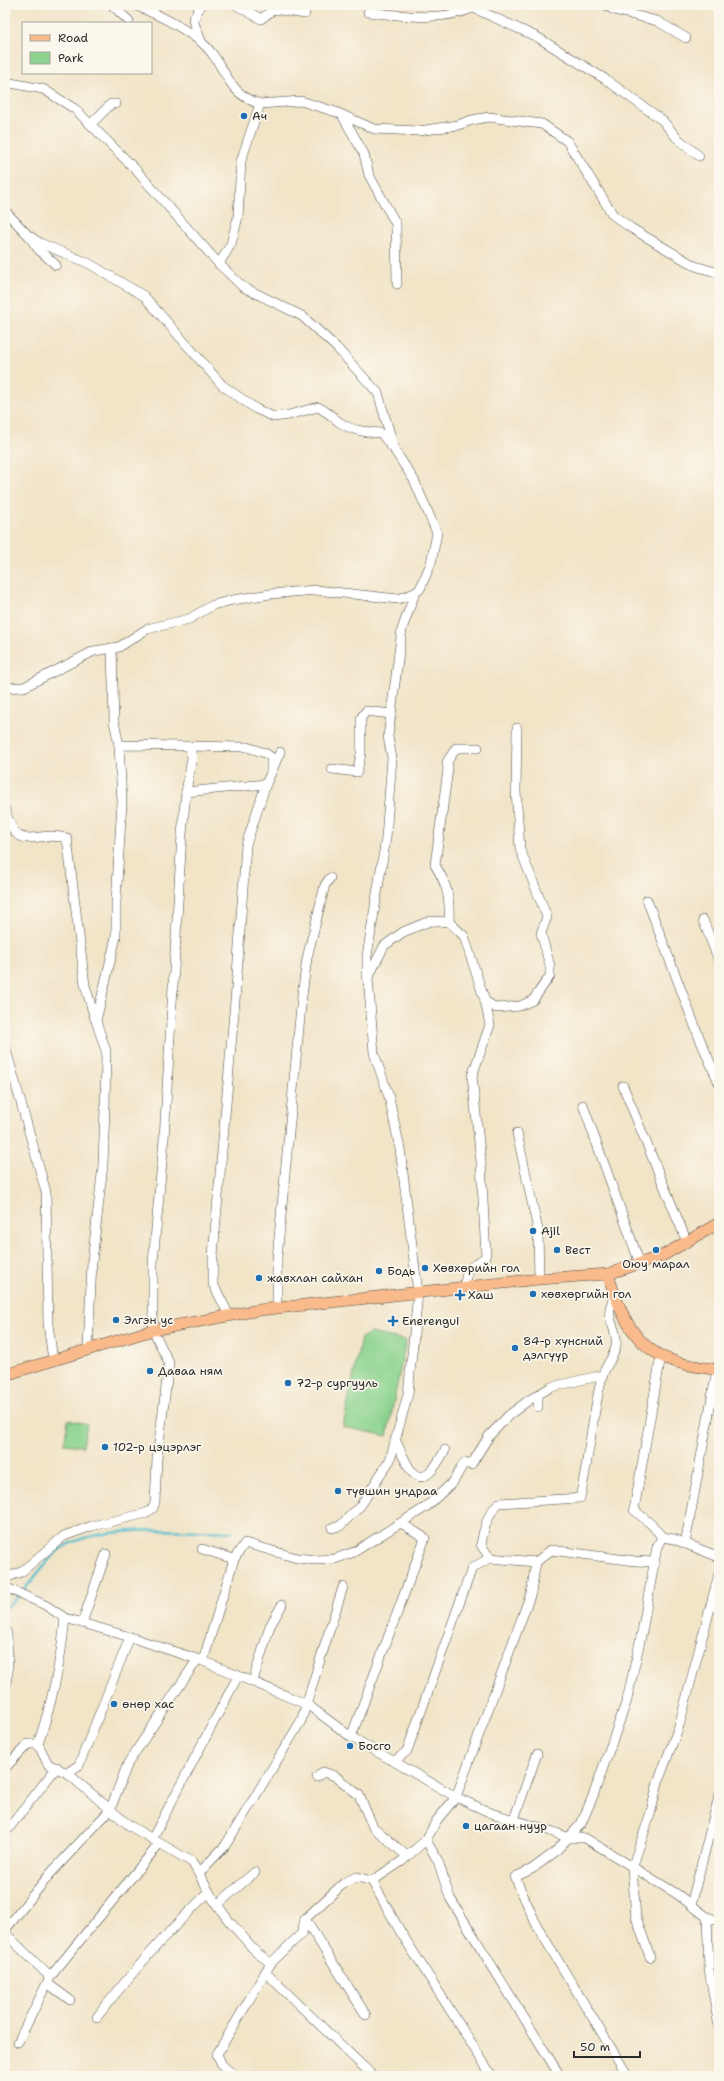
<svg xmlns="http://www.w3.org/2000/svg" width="724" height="2081" font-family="'Shantell Sans',sans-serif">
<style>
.green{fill:#8bd38e;stroke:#5b7f5c}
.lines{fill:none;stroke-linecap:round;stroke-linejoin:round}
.stream{stroke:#53bece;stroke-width:2.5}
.minor-casing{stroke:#494742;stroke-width:10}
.major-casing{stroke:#494742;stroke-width:12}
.minor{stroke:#fff;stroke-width:9}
.major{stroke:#fabb8c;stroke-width:11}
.poi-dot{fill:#1f6fb2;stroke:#fbf7ec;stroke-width:1.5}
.labels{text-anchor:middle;stroke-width:3.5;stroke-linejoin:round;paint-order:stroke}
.poi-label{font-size:12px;fill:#2b2b2b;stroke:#fbf7ec;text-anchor:start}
</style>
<rect width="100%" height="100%" fill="#fbf7ec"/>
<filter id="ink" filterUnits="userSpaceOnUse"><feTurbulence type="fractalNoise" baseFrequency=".025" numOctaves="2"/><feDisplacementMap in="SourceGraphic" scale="8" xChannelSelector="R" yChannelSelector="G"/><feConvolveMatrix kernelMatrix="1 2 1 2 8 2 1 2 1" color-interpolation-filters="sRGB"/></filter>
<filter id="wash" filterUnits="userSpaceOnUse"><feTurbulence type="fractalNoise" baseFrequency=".012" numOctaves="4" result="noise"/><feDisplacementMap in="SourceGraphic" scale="16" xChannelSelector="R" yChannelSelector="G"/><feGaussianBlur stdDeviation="0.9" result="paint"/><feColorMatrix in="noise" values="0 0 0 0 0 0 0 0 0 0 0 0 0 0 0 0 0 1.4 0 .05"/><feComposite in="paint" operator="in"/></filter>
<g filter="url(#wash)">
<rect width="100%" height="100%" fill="#f1e4c7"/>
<g class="green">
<path d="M370,1333l36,7 -19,96 -44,-9 18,-89z"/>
<path d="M68,1420l19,4 -4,22 -19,-2z"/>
</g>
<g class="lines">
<path class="stream" d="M5,1608c21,-15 34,-41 54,-58 33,-27 131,-19 173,-18"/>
</g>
</g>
<g filter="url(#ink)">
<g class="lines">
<g class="minor-casing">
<g id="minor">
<path d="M112,5l17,16"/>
<path d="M135,5c22,9 46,21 65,36 27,22 23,51 60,63"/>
<path d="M236,5l25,14 13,-10 31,5"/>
<path d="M467,5l70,32 68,42 57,41 15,18 22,18"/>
<path d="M606,5l8,5 43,11 29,17"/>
<path d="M368,12c35,4 75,10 107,-5"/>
<path d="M201,41l-8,-21 8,-15"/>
<path d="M5,82l38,7 32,20 60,60 84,95 24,23 59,29 34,31 42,46 17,58 19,29 23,53 -6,30 -11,26 -5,4 -13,36 -14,108 4,21 -6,80 -19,118v21"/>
<path d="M342,115l22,39 5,21 27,49 1,60"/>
<path d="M91,124l20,-20h5"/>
<path d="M5,211l23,24 12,8 48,20 56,33 78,89 34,24 18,8 15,-2 29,-8c8,4 14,9 21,15 13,9 27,10 42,11l10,13"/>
<path d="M31,239l8,11 17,15"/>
<path d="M219,264l12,-20 7,-27 3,-56 19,-57 41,-3 35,11 38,17 45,2 39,-6 14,-5 17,-3 53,7 25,17 46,74 18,13 64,38 24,7"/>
<path d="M112,648l2,73 5,24"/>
<path d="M5,688l19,-1 70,-36 25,-4 28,-18 42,-10 24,-14 20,-5 37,-6 46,-4 82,9 17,-6"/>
<path d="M332,769l25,3 4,-18v-36l5,-7 25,3"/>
<path d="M186,792l80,-8"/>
<path d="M5,809c13,48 27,20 62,29l18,147 10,34"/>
<path d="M647,900l52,137 20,46"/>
<path d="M703,920l16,41"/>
<path d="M449,922c1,-24 -1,-36 -14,-57l13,-96 -1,-7 9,-14h22"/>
<path d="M5,1046l41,146 2,132 5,36"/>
<path d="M623,1086l64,156"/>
<path d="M583,1105l57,159"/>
<path d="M517,1133l21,97 1,49"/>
<path d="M465,1288c0,-20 6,-21 21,-31l-5,-95 -9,-86 18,-51 -5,-24"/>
<path d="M277,1308v-50l25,-262 5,-38 18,-73 5,-7"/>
<path d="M229,1315l-16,-31v-29l23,-266 10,-144 20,-61 14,-32"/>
<path d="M88,1348l4,-86 11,-97 2,-58 1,-56 -10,-30 20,-84v-35l6,-100 -3,-57 128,2 18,6 6,4v16"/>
<path d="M538,1395v12"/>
<path d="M395,1440c5,8 12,28 19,34 13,11 26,-15 31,-24"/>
<path d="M332,1528l8,-2 21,-21 29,-45 18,-66 10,-101 -18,-144 -11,-52 -15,-44 -6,-75 16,-32 19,-14 27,-11 19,1 15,14 21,65 11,7 24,-2 13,-6 17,-24v-10l-9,-33 6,-16 -27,-68 -4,-58 1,-63"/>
<path d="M662,1537l12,2 45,18"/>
<path d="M685,1544l32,-174"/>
<path d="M202,1549l32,10"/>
<path d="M490,1558l-9,-13c2,-13 7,-33 18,-42l81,-5c9,-40 12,-82 22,-121 3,-11 12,-20 14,-31 3,-21 -15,-26 -1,-50"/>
<path d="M536,1562l-5,31 -75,204 -19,23 -11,20 12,21 12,37 110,178"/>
<path d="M5,1578l16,-6 43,-36 28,-10 55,-13 6,-5 2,-6 2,-43 12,-96 -16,-33v-67l11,-124 18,-305 4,-42 6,-34 -2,-12"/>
<path d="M5,1587l40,18 20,13 65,19 73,24 105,44 43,32 105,60 35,16 57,17 21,8h16l92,56 30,23 12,4"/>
<path d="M82,1623l24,-69"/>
<path d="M5,1629l2,5 1,37 -3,18"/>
<path d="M203,1661l31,-102 11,-16 52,15 19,2 19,-1 19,-7 72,-45 27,-25 11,-19 7,2 18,-29 20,-21 20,-15 22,-13 52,-12"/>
<path d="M253,1681l17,-55 12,-21"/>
<path d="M351,1737l74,-199 -24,-15"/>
<path d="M38,1744c14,-41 23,-83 27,-126"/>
<path d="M395,1761l12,-10 65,-183 18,-10 46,4 15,-12 84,11 19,1"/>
<path d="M5,1768l23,-24h10l10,20 19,9 63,53 62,36 21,37 16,22 28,32 14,10"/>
<path d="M67,1773l12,-8 51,-128"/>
<path d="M317,1777l6,-5 12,4 24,19 14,32 34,29"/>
<path d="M514,1819l23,-65"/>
<path d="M5,1833l52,-66"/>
<path d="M152,1839l86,-163"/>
<path d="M199,1873l26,-27 76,-125 42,-134"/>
<path d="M372,1881l28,50 92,145"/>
<path d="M217,1905l38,-33"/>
<path d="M691,1905l28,-109"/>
<path d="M707,1917l2,52 10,58"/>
<path d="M305,1919l61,96"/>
<path d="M5,1930l45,-56 60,-64 18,-47 69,-103"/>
<path d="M5,1933l45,44"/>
<path d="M650,1957l-14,-40 -4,-49 18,-53 8,-33 21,-56 40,-152"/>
<path d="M265,1972l108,104"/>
<path d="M47,1983l23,17"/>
<path d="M97,2017c35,-45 71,-86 112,-125"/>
<path d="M18,2042l32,-65 109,-133"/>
<path d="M235,2076l-13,-11 -5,-11 54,-91 31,-30 3,-14 40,-37 12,-5 15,4 30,-20 24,-21"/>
<path d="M628,2076l-91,-150 -22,-49 17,-8 23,-17 26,-28 12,-28 34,-96 15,-68 15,-85 5,-10 -10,-12 -18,-15 27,-154"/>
</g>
</g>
<g class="major-casing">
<g id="major">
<path d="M608,1274c10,34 24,71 60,85 16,7 34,8 51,11"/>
<path d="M5,1375l148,-45 106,-20 280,-31 69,-5 54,-18 57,-33"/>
</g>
</g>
<use href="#minor" class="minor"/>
<use href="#major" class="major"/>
</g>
</g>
<g class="poi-dot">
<circle cx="244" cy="116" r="4"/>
<circle cx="533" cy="1231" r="4"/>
<circle cx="557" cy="1250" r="4"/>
<circle cx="656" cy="1250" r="4"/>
<circle cx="425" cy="1268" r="4"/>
<circle cx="379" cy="1271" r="4"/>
<circle cx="259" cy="1278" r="4"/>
<circle cx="533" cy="1294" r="4"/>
<path d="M458 1289h4v4h4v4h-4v4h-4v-4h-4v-4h4z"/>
<circle cx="116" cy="1320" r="4"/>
<path d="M391 1315h4v4h4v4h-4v4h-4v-4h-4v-4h4z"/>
<circle cx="515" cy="1348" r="4"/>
<circle cx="150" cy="1371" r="4"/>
<circle cx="288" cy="1383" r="4"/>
<circle cx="105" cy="1447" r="4"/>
<circle cx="338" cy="1491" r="4"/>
<circle cx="114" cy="1704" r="4"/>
<circle cx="350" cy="1746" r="4"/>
<circle cx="466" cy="1826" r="4"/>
</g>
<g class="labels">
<g class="poi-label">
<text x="252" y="120">Ач</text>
<text x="541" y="1235">Ajil</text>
<text x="565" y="1254">Вест</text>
<text x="656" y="1268" text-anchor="middle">Оюу марал</text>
<text x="433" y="1272">Хөвхөрийн гол</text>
<text x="387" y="1275">Бодь</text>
<text x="267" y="1282">жавхлан сайхан</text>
<text x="541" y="1298">хөвхөргийн гол</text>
<text x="468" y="1299">Хаш</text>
<text x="124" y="1324">Элгэн ус</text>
<text x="402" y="1325">Enerengui</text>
<text x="523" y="1345">84-р хүнсний<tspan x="523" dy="14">дэлгүүр</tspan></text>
<text x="158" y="1375">Даваа ням</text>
<text x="296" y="1387">72-р сургууль</text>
<text x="113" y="1451">102-р цэцэрлэг</text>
<text x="346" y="1495">түвшин ундраа</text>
<text x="122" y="1708">өнөр хас</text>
<text x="358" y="1750">Босго</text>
<text x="474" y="1830">цагаан нуур</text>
</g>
</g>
<rect width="724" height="2081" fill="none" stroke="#fbf7ec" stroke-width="20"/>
<rect x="22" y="22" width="130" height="52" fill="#fbf7ec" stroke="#a8a59f"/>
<rect x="30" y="35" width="20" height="6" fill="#fabb8c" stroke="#a8a59f"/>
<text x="58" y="42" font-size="12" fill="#2b2b2b">Road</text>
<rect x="30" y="52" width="20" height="12" fill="#8bd38e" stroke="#a8a59f"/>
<text x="58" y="62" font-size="12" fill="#2b2b2b">Park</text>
<path d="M574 2051v6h66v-6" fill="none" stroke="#2b2b2b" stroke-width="2"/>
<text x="580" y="2051" font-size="12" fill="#2b2b2b" stroke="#fbf7ec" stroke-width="3" paint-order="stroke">50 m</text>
</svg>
